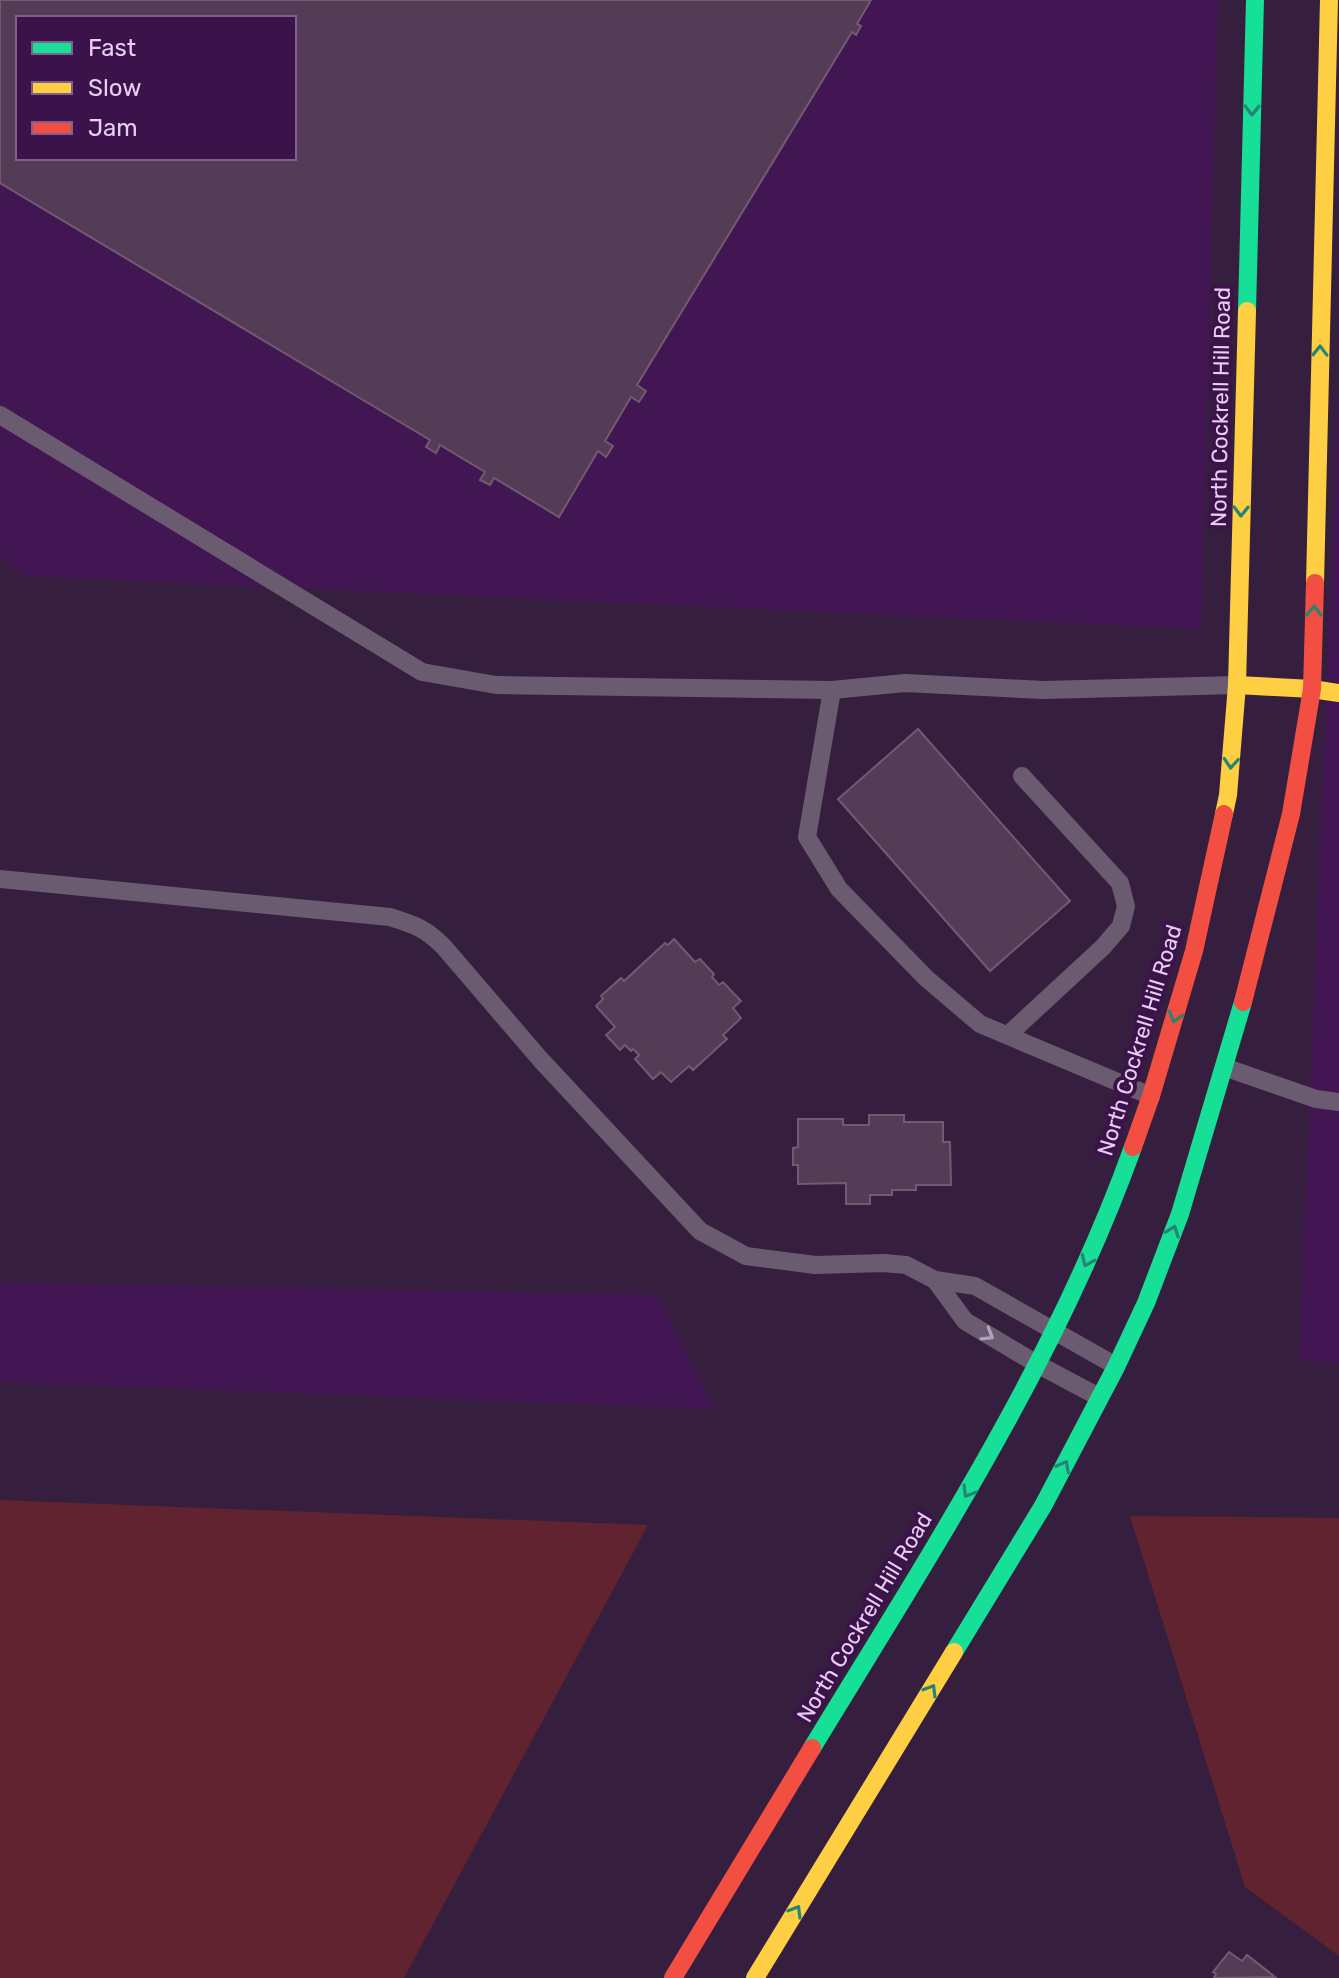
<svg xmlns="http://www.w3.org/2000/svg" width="1339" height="1978" font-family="Rubik,sans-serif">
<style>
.built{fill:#421652;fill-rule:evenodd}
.green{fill:#61232f}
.building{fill:#553c56;stroke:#725a72;stroke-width:2;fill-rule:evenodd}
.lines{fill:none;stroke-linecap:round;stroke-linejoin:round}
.lane{stroke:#6b5b71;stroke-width:18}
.fast{stroke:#16e098;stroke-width:18}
.slow{stroke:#ffcf43;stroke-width:18}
.jam{stroke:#f24e42;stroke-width:18}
.oneway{stroke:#278375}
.oneway2{stroke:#b5a1be}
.labels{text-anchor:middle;stroke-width:8;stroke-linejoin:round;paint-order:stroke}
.street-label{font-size:22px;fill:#e7cff1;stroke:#3c124b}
</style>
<rect width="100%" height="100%" fill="#361f3e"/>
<g class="built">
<path d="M0,0h1218l-17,629 -1175,-53 -26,-17zM18,18h276v140h-276z"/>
<path d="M1339,378v984l-40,-1z"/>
<path d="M0,1282l657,13 58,114 -715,-27z"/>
</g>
<g class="green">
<path d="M0,1500l648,25 -244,453h-404z"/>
<path d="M1130,1516l209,2v438l-94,-69z"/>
</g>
<g class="building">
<path d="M0,0h871l-14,24 4,2 -5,9 -4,-3 -215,353 9,6 -7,11 -8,-5 -26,44 8,5 -7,11 -8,-6 -39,66 -65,-39 -4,7 -10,-5 5,-8 -45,-27 -4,8 -10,-6 4,-7 -430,-257zM18,18h276v140h-276z"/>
<path d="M918,729l152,172 -80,70 -152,-172z"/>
<path d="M674,939l21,23 5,-3 14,15 -2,3 7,8 4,-3 18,19 -8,7 8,10 -18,17 4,4 -34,31 -4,-4 -18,16 -10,-10 -8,7 -18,-20 4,-4 -6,-6 -2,2 -6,-6 -5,5 -14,-15 9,-8 -19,-21 7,-7 -2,-3 20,-18 3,3 41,-38 3,2z"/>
<path d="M869,1115h35v7h39v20h7l1,43h-35v5h-24v5h-22v9h-24v-21l-48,1v-19h-5v-17l5,-1v-28h45v6h26z"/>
<path d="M1229,1952l13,9 5,-6 28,22 -61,1 2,-4 -3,-2z"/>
</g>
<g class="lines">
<g class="lane">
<path d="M0,415l422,257 74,13 336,5 73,-7 138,7 194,-5"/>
<path d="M832,690l-25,147 32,52 87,89 54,46 171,72"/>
<path d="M0,879l390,38c25,8 35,11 54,30l96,112 160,172 46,25 69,9 69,-2 22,2 29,15 40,6 141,80"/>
<path d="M1008,1035l95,-88 18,-21 5,-20 -6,-23 -98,-107"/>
<path d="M1224,1067l92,32 23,3"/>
<path d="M935,1280l30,41 72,43 62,33"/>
</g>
<g class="fast">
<path d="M1247,311l8,-311"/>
<path d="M954,1652l89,-146 73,-139 30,-64 34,-89 63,-212"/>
<path d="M812,1748c118,-194 244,-386 321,-601"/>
</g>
<g class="slow">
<path d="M1315,583l14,-583"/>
<path d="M1237,685l75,4 27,4"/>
<path d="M1224,814l4,-19 9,-110 10,-374"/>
<path d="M755,1978l199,-326"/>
</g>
<g class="jam">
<path d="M1243,1002l48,-188 21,-125 3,-106"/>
<path d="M1133,1147l18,-51 43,-145 30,-137"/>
<path d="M673,1978l139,-230"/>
</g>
</g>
<defs><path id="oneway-chevron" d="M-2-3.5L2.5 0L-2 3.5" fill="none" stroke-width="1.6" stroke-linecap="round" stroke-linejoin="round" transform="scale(2)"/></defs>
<g class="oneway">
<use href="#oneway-chevron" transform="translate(1252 110) rotate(91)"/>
<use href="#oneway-chevron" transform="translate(1320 351) rotate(-89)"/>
<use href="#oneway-chevron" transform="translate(1241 511) rotate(91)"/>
<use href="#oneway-chevron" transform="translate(1314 611) rotate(-89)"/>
<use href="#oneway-chevron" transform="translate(1231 763) rotate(94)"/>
<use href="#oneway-chevron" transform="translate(1175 1017) rotate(107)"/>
<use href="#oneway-chevron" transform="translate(1173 1231) rotate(-70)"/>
<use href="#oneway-chevron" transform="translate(1087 1261) rotate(114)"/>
<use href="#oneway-chevron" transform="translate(1064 1466) rotate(-62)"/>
<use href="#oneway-chevron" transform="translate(968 1492) rotate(121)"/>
<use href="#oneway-chevron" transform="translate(931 1690) rotate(-59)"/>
<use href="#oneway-chevron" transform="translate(796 1911) rotate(-59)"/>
</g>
<use class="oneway2" href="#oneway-chevron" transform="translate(988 1335) rotate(31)"/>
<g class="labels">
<g class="street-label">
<text transform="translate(1220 407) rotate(-89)" y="8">North Cockrell Hill Road</text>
<text transform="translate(1139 1040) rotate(-73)" y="8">North Cockrell Hill Road</text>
<text transform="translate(864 1617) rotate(-59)" y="8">North Cockrell Hill Road</text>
</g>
</g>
<rect x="16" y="16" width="280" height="144" fill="#3c124b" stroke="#805e8d" stroke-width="2"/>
<rect x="32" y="42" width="40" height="12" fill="#16e098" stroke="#805e8d" stroke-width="2"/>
<text x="88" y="56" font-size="24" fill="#e7cff1">Fast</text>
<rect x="32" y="82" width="40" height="12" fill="#ffcf43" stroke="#805e8d" stroke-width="2"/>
<text x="88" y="96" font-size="24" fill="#e7cff1">Slow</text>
<rect x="32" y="122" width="40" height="12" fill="#f24e42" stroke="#805e8d" stroke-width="2"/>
<text x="88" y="136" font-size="24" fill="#e7cff1">Jam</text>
</svg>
